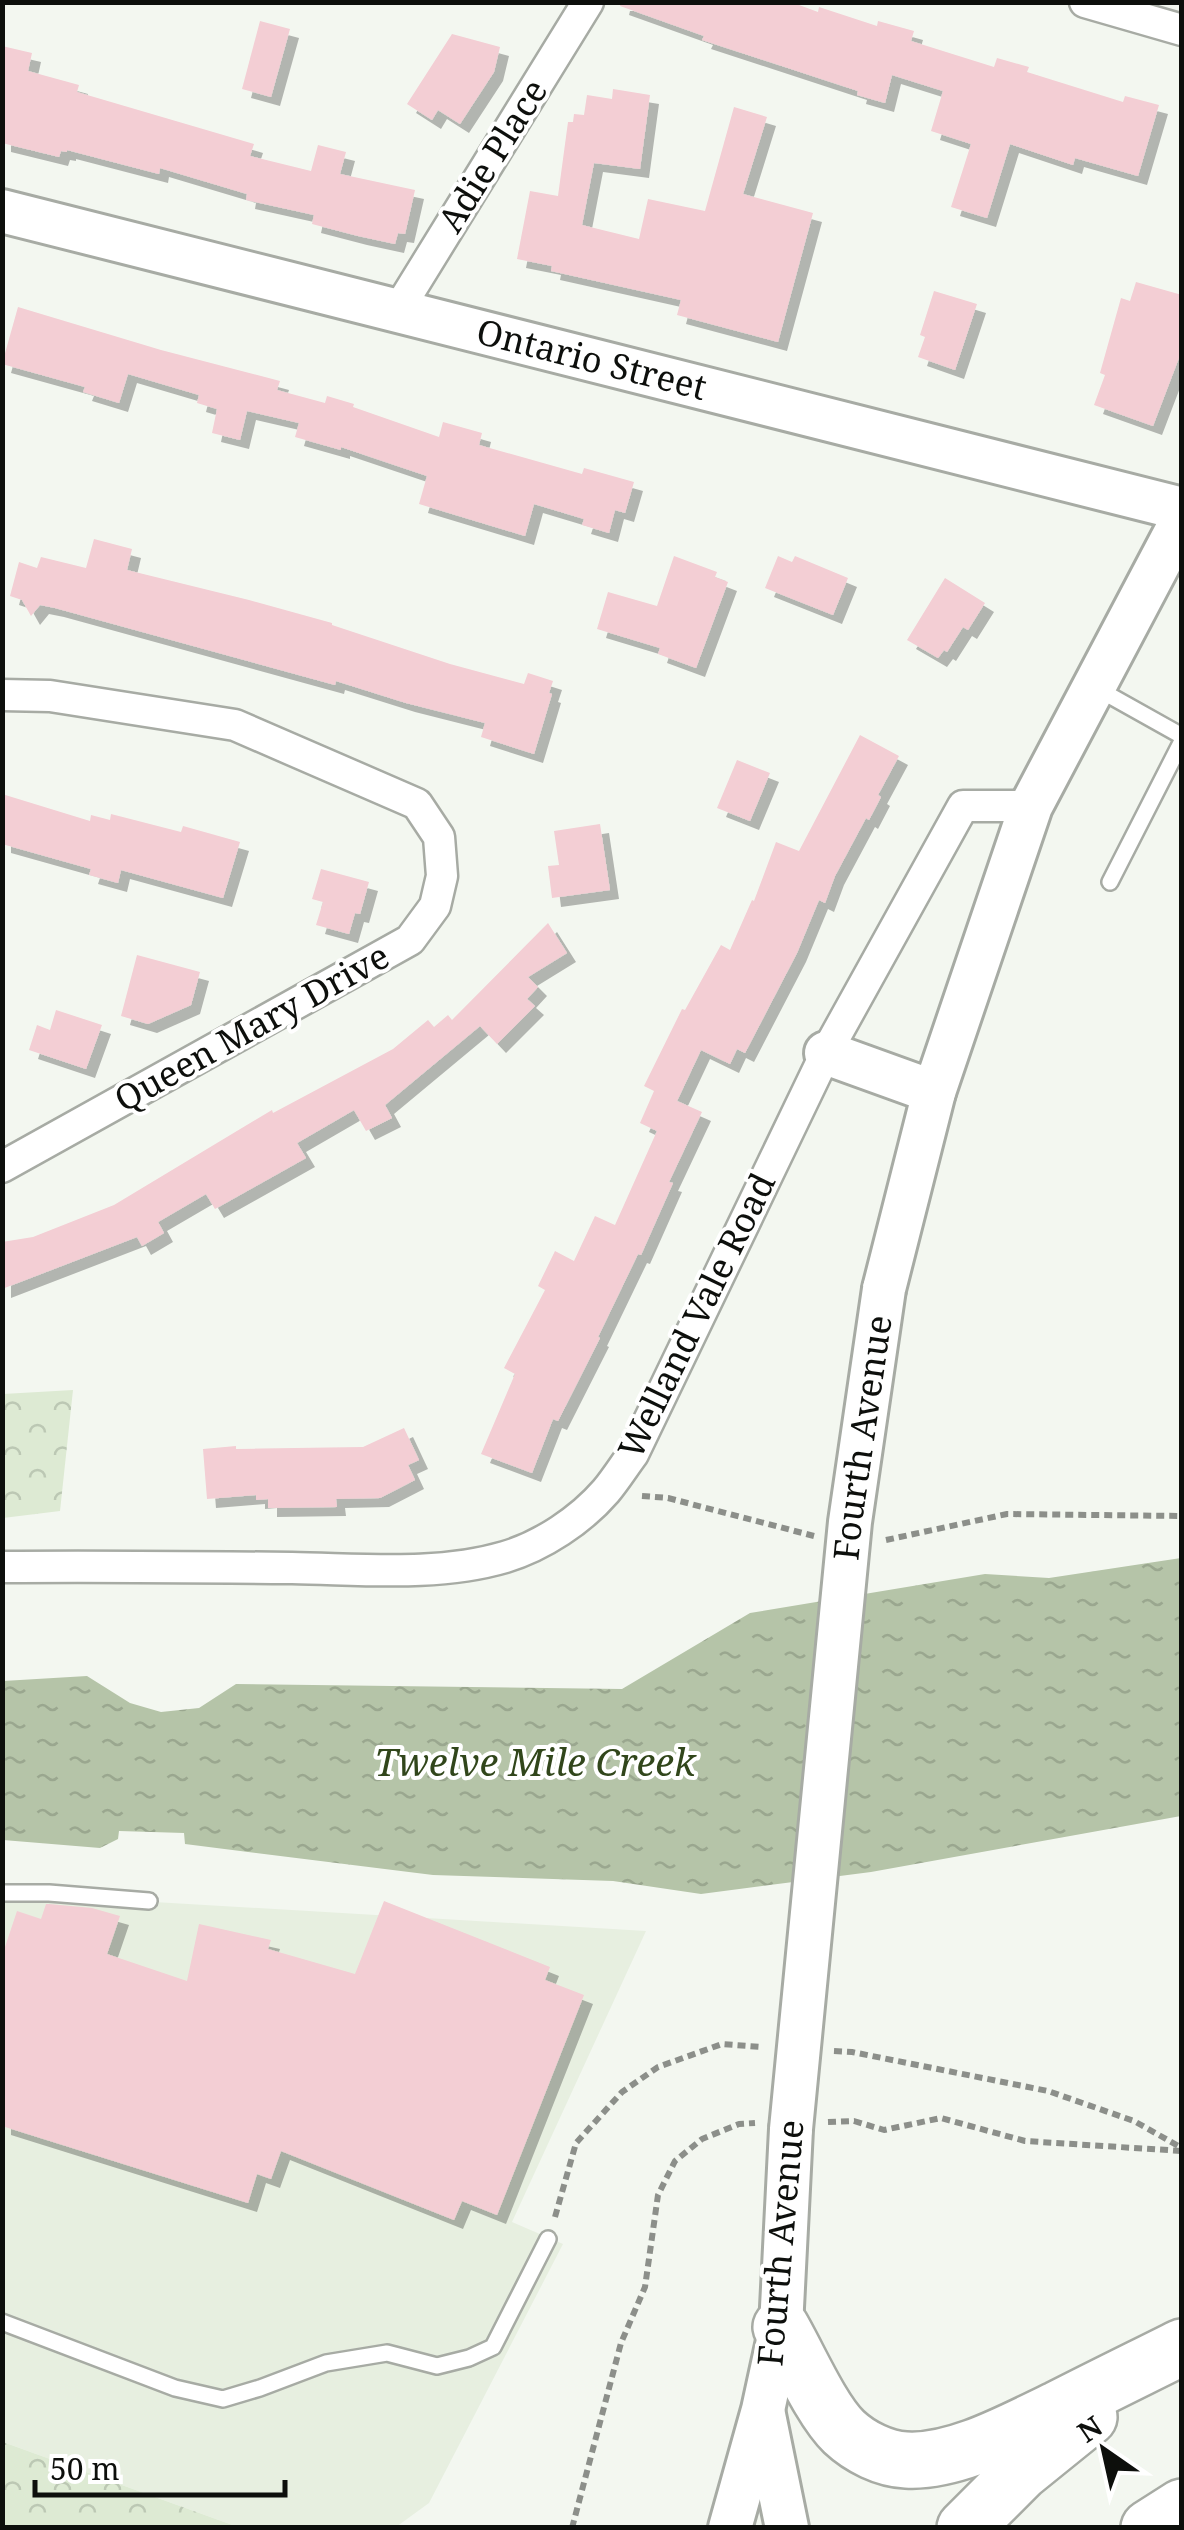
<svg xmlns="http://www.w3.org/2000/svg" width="1184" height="2530" font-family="'Noto Serif',serif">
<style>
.built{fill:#e7efe0}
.forest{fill:url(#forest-crowns)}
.water{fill:url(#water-ripples)}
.building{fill:#f3ced4;filter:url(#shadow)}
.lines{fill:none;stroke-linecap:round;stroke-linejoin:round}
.service-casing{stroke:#a7aba4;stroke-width:20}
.minor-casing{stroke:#a7aba4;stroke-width:35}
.secondary-casing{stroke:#a7aba4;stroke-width:48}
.motorway-casing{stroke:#a7aba4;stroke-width:60}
.path{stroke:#8c8f8a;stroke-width:6;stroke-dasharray:8 5;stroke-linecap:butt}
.service{stroke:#fff;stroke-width:15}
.minor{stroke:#fff;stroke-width:30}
.secondary{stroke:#fff;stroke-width:42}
.motorway{stroke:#fff;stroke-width:55}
.secondary-bridge-casing{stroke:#a7aba4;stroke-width:48;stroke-linecap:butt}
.secondary-bridge{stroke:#fff;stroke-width:42}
.labels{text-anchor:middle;stroke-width:8;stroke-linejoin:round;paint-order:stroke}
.street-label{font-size:35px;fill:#0d0f0c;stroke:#fff}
.water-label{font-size:38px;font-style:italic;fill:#31461b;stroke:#fff}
</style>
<defs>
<pattern id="forest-crowns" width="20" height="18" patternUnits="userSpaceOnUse" patternTransform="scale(2.5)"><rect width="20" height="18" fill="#ddead3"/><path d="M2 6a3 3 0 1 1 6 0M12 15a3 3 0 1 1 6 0" fill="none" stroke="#bcc8b4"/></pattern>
<pattern id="water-ripples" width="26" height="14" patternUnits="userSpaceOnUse" patternTransform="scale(2.5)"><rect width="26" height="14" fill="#b5c4a8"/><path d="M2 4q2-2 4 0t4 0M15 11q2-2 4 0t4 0" fill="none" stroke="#9aa78f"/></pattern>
<filter id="shadow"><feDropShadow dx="9" dy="9" stdDeviation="0" flood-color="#0004"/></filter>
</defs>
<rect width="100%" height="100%" fill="#f3f7f0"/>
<path class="built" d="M2,1893l644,38 -134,291 51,22 -134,259 -33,24h-158l-235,-85z"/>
<g class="forest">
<path d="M73,1390l-13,121 -57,7v-124z"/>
<path d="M2,2442h1l235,85h-235z"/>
</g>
<path class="water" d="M1181,1558v258l-310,56 -170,22 -88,-13 -180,-6 -248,-31 -1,-11 -65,-2 -1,8 -18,9 -97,-8v-159l84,-5 43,27 31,9 38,-4 37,-24 386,5 128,-76 235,-39 64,4z"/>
<g class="building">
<path d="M621,2h170l27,10 1,-5 58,19 1,-5 36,10 -3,10 83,26 3,-9 32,9 -2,5 96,30 2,-6 34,9 -21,71 -63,-18 -2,7 -63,-21 -23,74 -36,-11 20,-63 -40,-13 12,-40 -51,-16 -7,28 -28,-8 1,-4 -156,-51 2,-4 -84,-30z"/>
<path d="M260,21l30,8 -19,68 -29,-8z"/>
<path d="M452,34l48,13 -6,25 -34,52 -22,-14 -6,10 -25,-16z"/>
<path d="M2,46l30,7 -4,18 51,14 -2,7 177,52 -4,12 61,15 7,-26 28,7 -6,22 75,16 -10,44 -7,-1 -3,11 -37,-8 -46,-12 2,-9 -68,-15 1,-6 -87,-26 -1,6 -92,-24v2l-6,-1 -2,6 -57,-14z"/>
<path d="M613,89l37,6 -10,74 -46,-6 -12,62 57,14 9,-40 57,12 29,-104 33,10 -24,77 70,19 -35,129 -101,-27 4,-15 -130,-29 1,-5 -35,-7 13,-68 28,5 10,-74h5l1,-8 10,1 3,-20 25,4z"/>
<path d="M1136,282l46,13v55l-29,76 -59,-21 11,-30 -5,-2 21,-75 9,3z"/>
<path d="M934,291l43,13 -22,66 -37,-13 7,-20 -5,-2z"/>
<path d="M18,307l143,43 119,31 -3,9 48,13 2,-7 27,8 -1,3 86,30 4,-15 39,11 -3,12 103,29 2,-6 50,14 -9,31 -10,-3 -6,23 -27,-8 2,-6 -50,-15 -9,32 -106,-32 8,-28 -86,-29v3l-46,-13 4,-14 -52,-12 -7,29 -28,-7 5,-24 -20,-6 2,-8 -71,-21 -9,29 -36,-11 2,-5 -83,-23z"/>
<path d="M94,539l38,10 -5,21 122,30 83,23v2l118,39 74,20 4,-11 25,8 -4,12 3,1 -18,60 -53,-17 4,-14 -79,-20 -70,-22 -1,4 -280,-77 -15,-3 -9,11 -9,-16 -12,-4 9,-34 18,6 4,-11 45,11z"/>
<path d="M674,556l43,16 -2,5 13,5 -32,86 -38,-14 2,-6 -63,-19 11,-37 49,14z"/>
<path d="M778,556l14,6 3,-6 53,22 -15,37 -68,-27z"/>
<path d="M945,578l40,25 -17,27 -5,-3 -16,25 -3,-2 -6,8 -31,-18z"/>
<path d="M860,735l39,21 -21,39 3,2 -12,23 -3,-2 -31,58 -10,27 -6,-3 -22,53 -52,100 -8,-4 -7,15 -29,-14 -24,51 25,11 -33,70 4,1 -32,72 -3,-1 -40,83 2,1 -42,83 -5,-2 -21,54 -51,-19 34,-80 -11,-6 41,-78 -7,-4 17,-35 19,10 21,-45 20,9 42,-94 -17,-8 14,-32 -10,-5 38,-77 3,1 36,-65 9,5 22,-50 2,1 22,-59 23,9z"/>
<path d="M737,760l33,13 -20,48 -33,-13z"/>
<path d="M2,794l88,27 1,-6 19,5 1,-6 70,18 2,-6 57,16 -17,56 -102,-28 -3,13 -29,-8 2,-6 -89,-25z"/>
<path d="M600,824l10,66 -58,8 -4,-32 11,-1 -5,-34z"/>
<path d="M321,869l48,13 -9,32 -5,-1 -6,21 -33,-9 7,-23 -11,-3z"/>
<path d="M548,923l19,30 -39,24 10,10 -11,12 8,7 -38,38 -17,-18 -95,79 7,13 -26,13 -12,-21 -57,33 9,15 -91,51 -9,-15 -48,28 6,11 -22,13 -5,-9 -135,52v-47l31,-5 81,-32 158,-95 1,3 120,-64 35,-29 6,7 14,-12 4,5z"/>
<path d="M137,955l63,17 -9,33 -43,19 -27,-8z"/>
<path d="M56,1010l46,15 -16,44 -57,-19 8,-25 13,5z"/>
<path d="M404,1428l15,32 -11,5 7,15 -35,18 -44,1 1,8 -69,1v-9l-12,1v-5l-49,4 -4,-50 33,-3v3l127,-2z"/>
<path d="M384,1901l166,66 -5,13 39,15 -87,220 -35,-14 -8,19 -173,-69 -10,28 -14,-5 -9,29 -246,-77v-170l15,-45 24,8 5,-15h3l43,4 28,8 -13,38 80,27 12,-57 72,16 -3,9 87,25z"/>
</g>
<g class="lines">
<g class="service-casing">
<g id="service">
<path d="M1098,689l84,47"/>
<path d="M1110,882l72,-141"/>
<path d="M2,1893h47l100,8"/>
<path d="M2,2322l173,66 48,11 37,-11 66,-25 61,-10 50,13 32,-8 24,-11 55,-108"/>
</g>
</g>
<g class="minor-casing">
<g id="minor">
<path d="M1085,2l97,28"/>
<path d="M398,310l190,-308"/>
<path d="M2,695l48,1 185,29 182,79 22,33 3,39 -7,30 -25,34 -408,227"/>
<path d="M2,1567c97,-1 194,0 290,1 70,1 145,9 213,-11 37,-11 76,-37 101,-66 10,-12 18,-25 27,-37l193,-401 137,-247h68"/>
</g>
</g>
<g class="secondary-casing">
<g id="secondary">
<path id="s1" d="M2,211l1180,298"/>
<path d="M826,1053l108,39"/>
<path d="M884,1289l50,-197 97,-286 151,-286"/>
<path d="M764,2415l23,113"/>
<path d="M730,2528l33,-118 18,-83 10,-198"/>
</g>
</g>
<g class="motorway-casing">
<g id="motorway">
<path d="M781,2327c17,29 40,83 63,105 16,15 40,27 62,28 49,3 108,-30 152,-51 41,-21 82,-41 124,-62"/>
<path d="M965,2528l56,-56 68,-55"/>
<path d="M1149,2528l33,-21"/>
</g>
</g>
<g class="path">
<path d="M642,1496l26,2 146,38"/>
<path d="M886,1540l121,-26 175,2"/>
<path d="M834,2051l18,1 196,39 86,30 48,27"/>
<path d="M828,2122l26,-1 30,9 57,-12 84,23 157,10"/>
<path d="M555,2217l21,-74 46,-51 36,-25 64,-23 40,3"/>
<path d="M572,2528l49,-185 24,-56 13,-92 17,-34 27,-22 37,-15 16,-1"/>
</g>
<use href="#service" class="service"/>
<use href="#minor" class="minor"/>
<use href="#secondary" class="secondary"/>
<use href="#motorway" class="motorway"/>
<g class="secondary-bridge-casing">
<g id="secondary-bridge">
<path id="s2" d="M791,2129l59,-607 34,-233"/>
</g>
</g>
<use href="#secondary-bridge" class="secondary-bridge"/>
</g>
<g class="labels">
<g class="street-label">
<text transform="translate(493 156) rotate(-58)" y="12">Adie Place</text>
<text dy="12" stroke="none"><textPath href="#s1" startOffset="608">Ontario Street</textPath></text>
<text transform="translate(252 1028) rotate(-29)" y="12">Queen Mary Drive</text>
<text transform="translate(697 1316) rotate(-64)" y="12">Welland Vale Road</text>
<text dy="12" stroke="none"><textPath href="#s2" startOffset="695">Fourth Avenue</textPath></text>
<text transform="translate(781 2243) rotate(-85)" y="12">Fourth Avenue</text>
</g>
<g class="water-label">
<text x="535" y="1776">Twelve Mile Creek</text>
</g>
</g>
<rect width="1184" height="2530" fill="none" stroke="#0d0f0c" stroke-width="10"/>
<g transform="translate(1104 2450) rotate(326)" stroke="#ffffff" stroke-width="8" paint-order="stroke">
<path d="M0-8L18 38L0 25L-18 38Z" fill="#0d0f0c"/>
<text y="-15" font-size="28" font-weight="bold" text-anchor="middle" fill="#0d0f0c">N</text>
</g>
<path d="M35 2480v15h250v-15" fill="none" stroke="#0d0f0c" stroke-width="5"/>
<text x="50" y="2480" font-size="30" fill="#0d0f0c" stroke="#ffffff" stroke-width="8" paint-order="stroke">50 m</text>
</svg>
